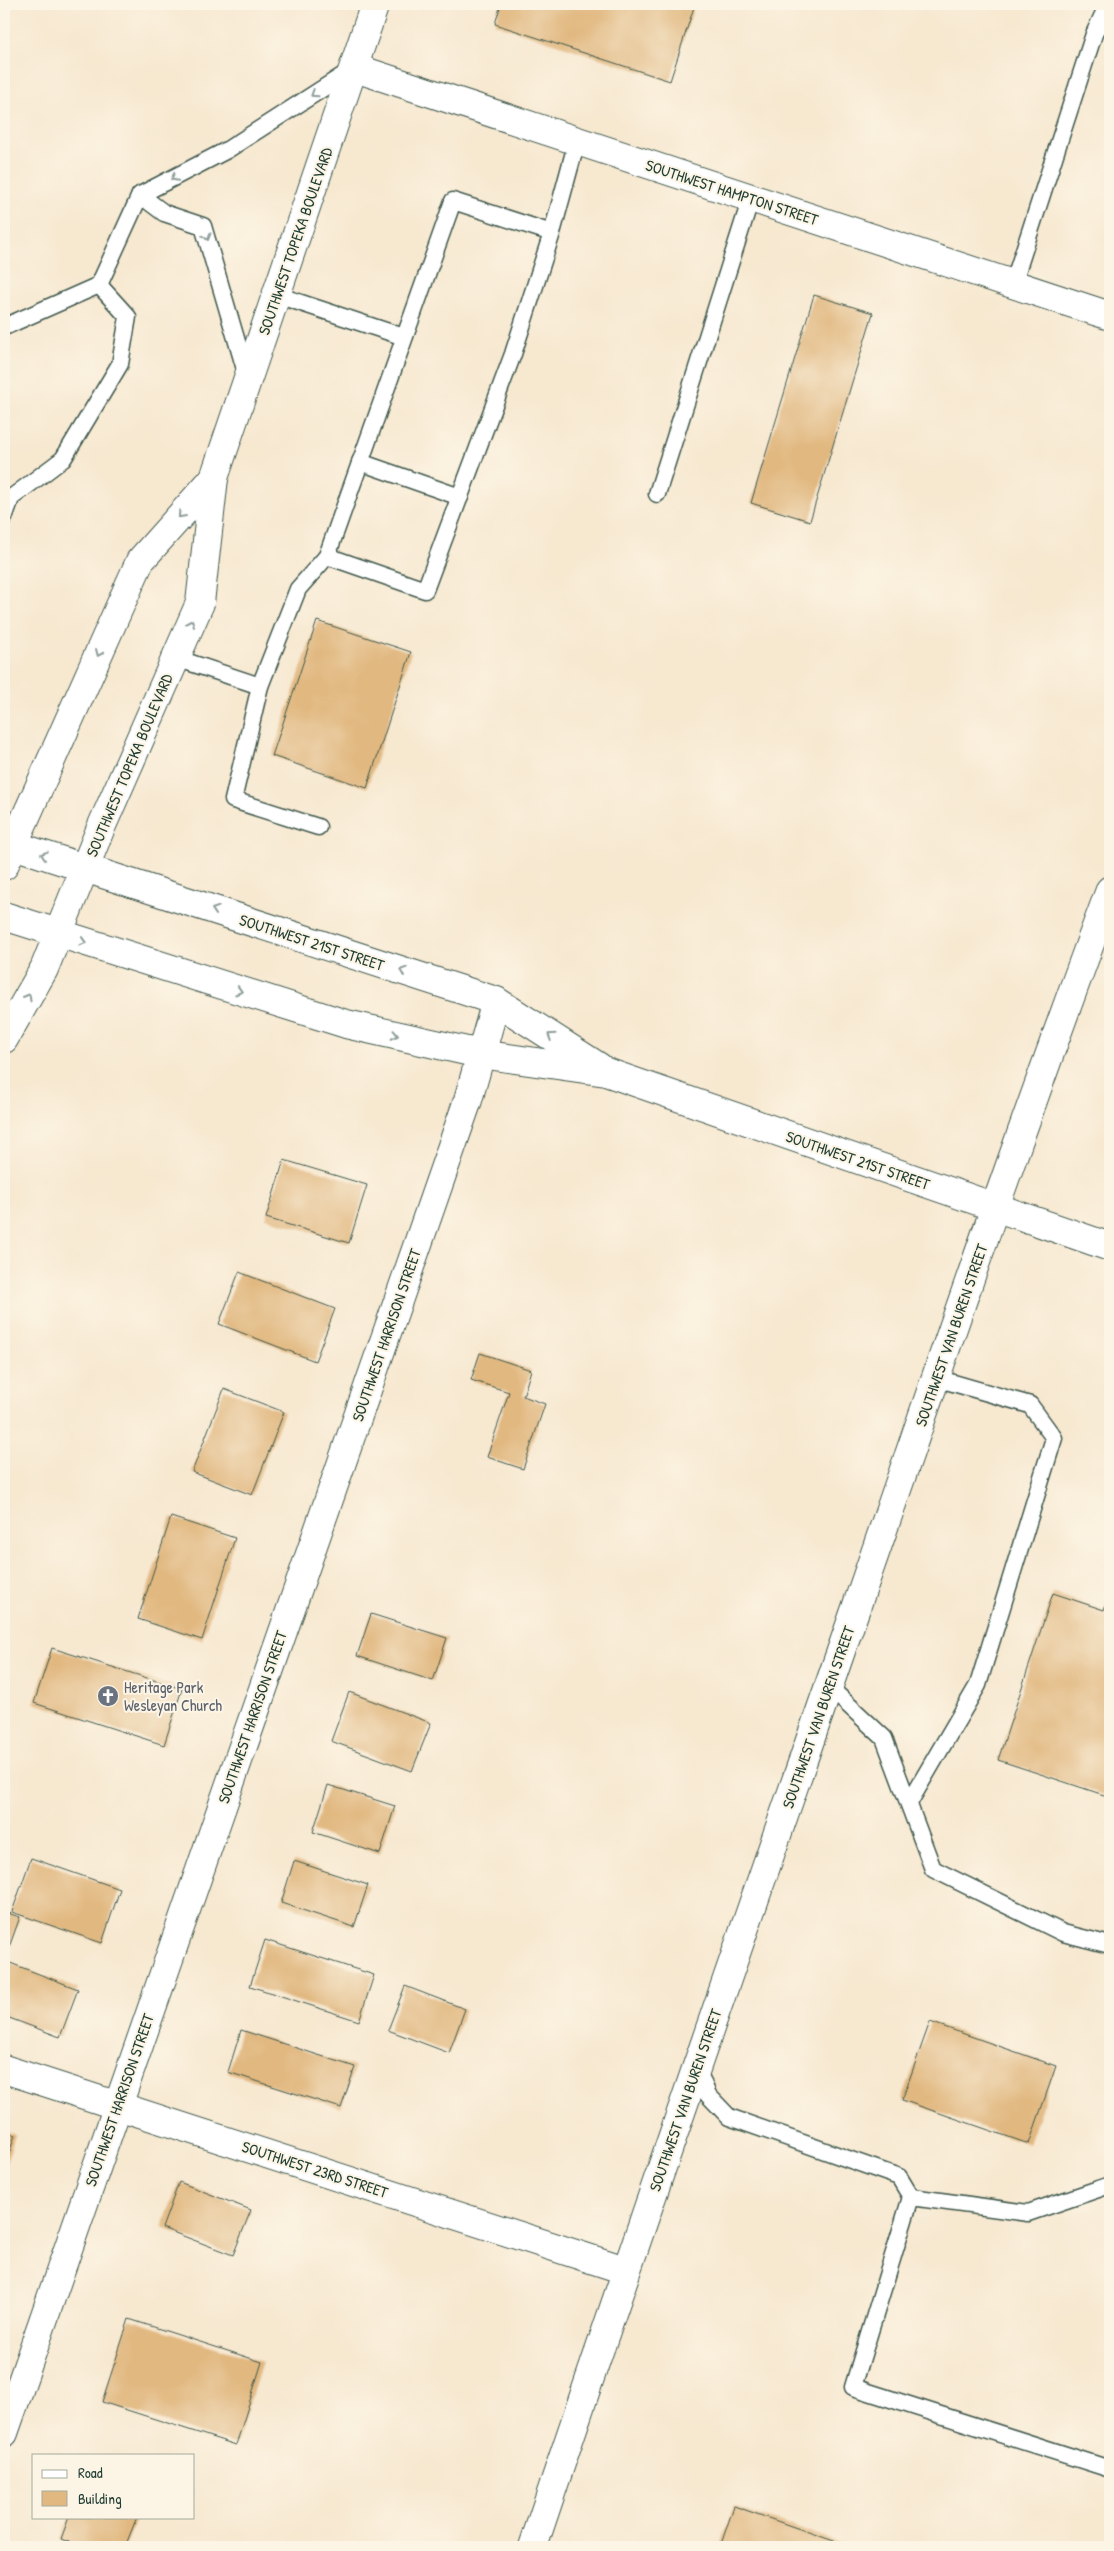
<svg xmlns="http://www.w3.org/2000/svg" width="1114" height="2551" font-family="'Patrick Hand',sans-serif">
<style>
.building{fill:#e1b880}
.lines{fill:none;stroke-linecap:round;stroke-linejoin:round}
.lane-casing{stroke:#3f574b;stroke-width:19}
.street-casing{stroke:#3f574b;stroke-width:30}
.secondary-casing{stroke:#3f574b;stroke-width:30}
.primary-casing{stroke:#3f574b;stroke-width:30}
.lane{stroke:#fff;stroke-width:16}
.street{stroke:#fff;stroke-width:28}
.secondary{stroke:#fff;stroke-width:28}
.primary{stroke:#fff;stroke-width:28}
.oneway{stroke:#8f9e9a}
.labels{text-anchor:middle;stroke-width:4;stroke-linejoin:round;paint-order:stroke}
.street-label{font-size:16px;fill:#1f3d34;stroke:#fcf5e5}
.worship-label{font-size:16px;fill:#5b616d;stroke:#fcf5e5;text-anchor:start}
</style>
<rect width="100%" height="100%" fill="#fcf5e5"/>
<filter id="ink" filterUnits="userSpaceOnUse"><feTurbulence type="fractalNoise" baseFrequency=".02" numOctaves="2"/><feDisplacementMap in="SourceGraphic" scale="10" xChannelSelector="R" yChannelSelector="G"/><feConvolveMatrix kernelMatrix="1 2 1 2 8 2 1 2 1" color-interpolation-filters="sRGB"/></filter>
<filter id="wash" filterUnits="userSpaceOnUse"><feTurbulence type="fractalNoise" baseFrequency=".0096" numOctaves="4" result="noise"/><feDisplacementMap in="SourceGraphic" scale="20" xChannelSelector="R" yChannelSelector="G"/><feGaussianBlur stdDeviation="1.12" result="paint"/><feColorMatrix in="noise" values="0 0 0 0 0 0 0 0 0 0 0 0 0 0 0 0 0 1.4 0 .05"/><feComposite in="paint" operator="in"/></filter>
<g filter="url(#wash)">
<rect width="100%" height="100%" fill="#f7e8d0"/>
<g id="blocks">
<g class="building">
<path d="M501,4h194l-25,77 -175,-57z"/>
<path d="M814,295l59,18 -63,208 -59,-18z"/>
<path d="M317,621l94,31 -44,136 -95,-32z"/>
<path d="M284,1160l83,25 -18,58 -83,-25z"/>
<path d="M239,1272l96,37 -20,52 -96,-37z"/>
<path d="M480,1353l51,17 -8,26 22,8 -22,65 -36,-12 22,-65 -38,-12z"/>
<path d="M224,1389l60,23 -32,83 -60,-23z"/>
<path d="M171,1517l64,21 -33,102 -64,-21z"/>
<path d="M1110,1591v206l-112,-37 55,-167 51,17z"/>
<path d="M371,1614l76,24 -14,43 -76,-25z"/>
<path d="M52,1648l130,41 -18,56 -130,-42z"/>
<path d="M349,1692l82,31 -19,48 -81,-30z"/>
<path d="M328,1785l67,21 -15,48 -67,-22z"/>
<path d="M31,1858l89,31 -18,54 -90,-31z"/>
<path d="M294,1861l74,24 -14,42 -73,-24z"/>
<path d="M4,1912l16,5 -12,33 -4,-1z"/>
<path d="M265,1940l109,35 -15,46 -109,-35z"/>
<path d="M5,1961l73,28 -18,48 -56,-21z"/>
<path d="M405,1986l60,23 -16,44 -61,-23z"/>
<path d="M930,2022l126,44 -27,78 -127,-44z"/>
<path d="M241,2030l114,37 -14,41 -113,-36z"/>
<path d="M4,2131l11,4 -11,34z"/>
<path d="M179,2182l72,28 -18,45 -71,-27z"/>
<path d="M129,2319l133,43 -26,83 -134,-43z"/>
<path d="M734,2506l117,41h-131z"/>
<path d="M69,2517h68l-12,30h-44l-20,-8z"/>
</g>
</g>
</g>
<g filter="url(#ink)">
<use href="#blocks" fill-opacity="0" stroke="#3f574b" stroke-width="1"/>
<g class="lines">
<g class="lane-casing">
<g id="lane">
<path d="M140,195l24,18 39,13 44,150"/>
<path d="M552,233l-99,-32 -126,355 98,34 88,-236 39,-121 25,-92"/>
<path d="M1013,284l81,-250 14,-30"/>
<path d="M277,295l127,42"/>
<path d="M4,327l95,-42 41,-90 87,-45 126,-81"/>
<path d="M360,462l100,35"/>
<path d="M657,494l94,-296"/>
<path d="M4,518l7,-20 52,-39 57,-95 8,-47 -29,-32"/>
<path d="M176,658l84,28"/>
<path d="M318,827l-85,-27 27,-114 38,-97 29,-33"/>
<path d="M828,1686l56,52 49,131 130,64 47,12"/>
<path d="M909,1803l69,-118 76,-247 -24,-33 -94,-27"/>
<path d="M696,2066l12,29 21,22 170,60 12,20 -58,190 257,82"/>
<path d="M911,2197l117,16 82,-28"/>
</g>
</g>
<g class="street-casing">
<g id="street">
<path d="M355,68l755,248"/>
<path d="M4,2069l621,201"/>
<path d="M4,2433l464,-1333 28,-99"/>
<path d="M533,2547c105,-315 215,-628 324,-942 83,-239 164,-478 253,-715"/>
</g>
</g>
<g class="secondary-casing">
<g id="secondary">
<path d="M4,842l492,159 103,66"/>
<path d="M4,916l342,108 134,30 126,18 504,175"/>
</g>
</g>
<g class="primary-casing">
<g id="primary">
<path d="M4,866l136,-305 74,-83"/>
<path d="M4,1039l40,-70 56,-139 100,-227 14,-125 161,-474"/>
</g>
</g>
<use href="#lane" class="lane"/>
<use href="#street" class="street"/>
<use href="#secondary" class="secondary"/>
<use href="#primary" class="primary"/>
</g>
<defs><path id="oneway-chevron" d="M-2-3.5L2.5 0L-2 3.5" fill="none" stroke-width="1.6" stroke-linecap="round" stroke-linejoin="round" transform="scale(1.25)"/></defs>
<g class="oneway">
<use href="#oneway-chevron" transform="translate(314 94) rotate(147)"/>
<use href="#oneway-chevron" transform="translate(174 178) rotate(153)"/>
<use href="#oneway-chevron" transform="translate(207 237) rotate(74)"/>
<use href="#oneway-chevron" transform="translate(181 515) rotate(132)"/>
<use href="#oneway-chevron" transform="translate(191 623) rotate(-66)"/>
<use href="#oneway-chevron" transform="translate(99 653) rotate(114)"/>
<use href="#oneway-chevron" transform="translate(44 855) rotate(-162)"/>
<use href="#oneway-chevron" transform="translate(215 910) rotate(-162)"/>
<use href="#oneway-chevron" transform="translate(83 942) rotate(17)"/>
<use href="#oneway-chevron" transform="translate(403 971) rotate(-162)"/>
<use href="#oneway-chevron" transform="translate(239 991) rotate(17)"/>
<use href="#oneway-chevron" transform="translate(28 997) rotate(-60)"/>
<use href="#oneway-chevron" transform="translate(395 1035) rotate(12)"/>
<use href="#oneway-chevron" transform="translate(551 1036) rotate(-147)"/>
</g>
</g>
<defs>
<g id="church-disc" transform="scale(1.125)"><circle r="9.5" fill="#6b7280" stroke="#fcf5e5"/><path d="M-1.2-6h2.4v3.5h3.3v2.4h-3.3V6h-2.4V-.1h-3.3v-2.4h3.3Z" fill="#fff"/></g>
</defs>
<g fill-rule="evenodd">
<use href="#church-disc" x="108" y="1696"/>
</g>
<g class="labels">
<g class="street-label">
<text transform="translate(732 192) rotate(18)" y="6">SOUTHWEST HAMPTON STREET</text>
<text transform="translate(295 241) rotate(-71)" y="6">SOUTHWEST TOPEKA BOULEVARD</text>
<text transform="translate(129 765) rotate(-67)" y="6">SOUTHWEST TOPEKA BOULEVARD</text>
<text transform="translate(312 942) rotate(18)" y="6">SOUTHWEST 21ST STREET</text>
<text transform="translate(858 1160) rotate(19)" y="6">SOUTHWEST 21ST STREET</text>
<text transform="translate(386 1335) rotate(-71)" y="6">SOUTHWEST HARRISON STREET</text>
<text transform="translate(951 1335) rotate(-71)" y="6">SOUTHWEST VAN BUREN STREET</text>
<text transform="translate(252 1717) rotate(-71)" y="6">SOUTHWEST HARRISON STREET</text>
<text transform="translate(818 1717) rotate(-71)" y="6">SOUTHWEST VAN BUREN STREET</text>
<text transform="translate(119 2100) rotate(-71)" y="6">SOUTHWEST HARRISON STREET</text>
<text transform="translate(685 2100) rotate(-71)" y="6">SOUTHWEST VAN BUREN STREET</text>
<text transform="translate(315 2169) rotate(18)" y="6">SOUTHWEST 23RD STREET</text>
</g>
<g class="worship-label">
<text x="124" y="1693">Heritage Park<tspan x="124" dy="18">Wesleyan Church</tspan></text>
</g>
</g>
<rect width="1114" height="2551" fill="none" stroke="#fcf5e5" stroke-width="20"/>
<rect x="32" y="2454" width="162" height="65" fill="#fcf5e5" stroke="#a4ab9e"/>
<rect x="42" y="2470" width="25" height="8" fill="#ffffff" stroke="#a4ab9e"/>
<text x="78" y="2478" font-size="15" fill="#1f3d34">Road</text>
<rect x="42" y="2491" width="25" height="15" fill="#e1b880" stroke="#a4ab9e"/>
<text x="78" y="2504" font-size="15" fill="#1f3d34">Building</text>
</svg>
